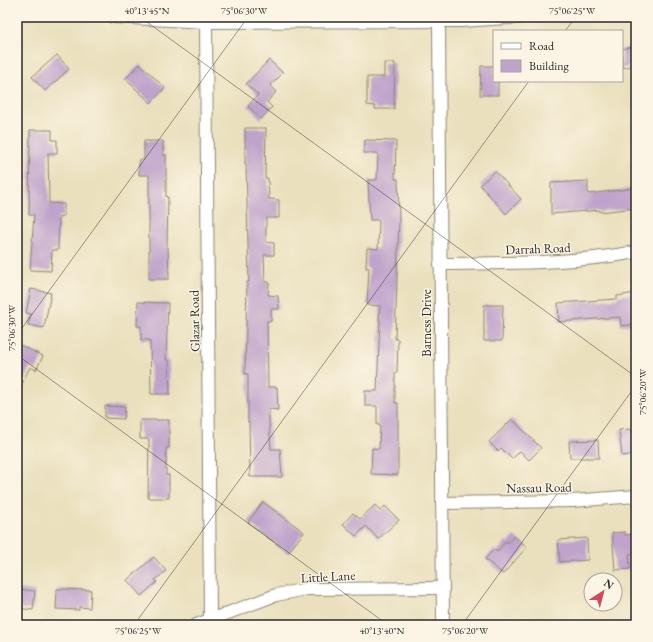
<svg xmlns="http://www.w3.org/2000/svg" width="653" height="642" font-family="'EB Garamond',serif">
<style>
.building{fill:#bfa3cb}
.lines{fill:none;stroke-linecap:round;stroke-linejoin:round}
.minor-casing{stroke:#8a8674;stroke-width:14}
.minor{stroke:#fff;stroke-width:12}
.ticks{fill:none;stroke:#2b2b2b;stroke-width:1;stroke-opacity:0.45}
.labels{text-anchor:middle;stroke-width:3;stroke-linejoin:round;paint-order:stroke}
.street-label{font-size:13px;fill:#2b2b2b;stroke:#fcf5e5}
.neatline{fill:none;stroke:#2b2b2b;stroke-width:1.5}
.ticks-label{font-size:10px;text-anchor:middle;fill:#2b2b2b}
</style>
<rect width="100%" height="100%" fill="#fcf5e5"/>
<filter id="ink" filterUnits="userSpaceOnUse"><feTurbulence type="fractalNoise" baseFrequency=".025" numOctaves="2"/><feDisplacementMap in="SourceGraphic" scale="8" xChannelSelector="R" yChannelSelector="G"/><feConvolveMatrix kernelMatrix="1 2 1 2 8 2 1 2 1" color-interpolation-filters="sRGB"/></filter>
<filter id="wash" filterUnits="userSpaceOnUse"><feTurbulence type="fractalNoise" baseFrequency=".012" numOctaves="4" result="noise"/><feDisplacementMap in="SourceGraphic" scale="16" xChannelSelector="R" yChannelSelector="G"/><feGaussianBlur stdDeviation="0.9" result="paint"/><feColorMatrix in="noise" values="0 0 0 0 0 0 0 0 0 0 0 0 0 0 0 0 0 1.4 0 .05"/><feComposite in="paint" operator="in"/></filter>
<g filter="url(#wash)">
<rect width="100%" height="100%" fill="#eae0bd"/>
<g id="blocks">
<g class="building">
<path d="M636,46v19l-14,3v-19z"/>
<path d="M57,55l12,14 -24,22 -13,-14z"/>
<path d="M269,60l14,13 -13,13 6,6 -9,10 5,5 -11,12 -13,-13 10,-11 -12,-11z"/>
<path d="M384,63h11l-1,46h-19v-3l-8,-1v-28h17z"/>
<path d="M140,64l25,24 -14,15 -26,-24z"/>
<path d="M481,66h13v15h4v14h-18z"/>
<path d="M245,128h21l-1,50h3l1,21 10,1v18h-13v24l8,1v12h-10l1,27h4l-1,13 10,1 1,13h-8v12h-4l1,66h9l1,23 -9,-1v13l2,27h9l2,28h-32l-1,-55h-1v-48h-3l2,-92h2l-3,-118h-1z"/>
<path d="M30,130h22v10h5v13h-9l1,50 15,1v12h-5l-1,34h-6l-1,21 -21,-1 4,-55h-5z"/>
<path d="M365,140l31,1 -1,38h3l1,40 -4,120h3l-1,34h-2v30h3v72l-27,-1 1,-26 7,1 1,-24h-3v-19h-12v-15h12l3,-71h-1l1,-14 -13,-1 2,-37h-3l1,-20 11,1 1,-29h-9l-2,-40h9l1,-27h-14z"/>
<path d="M144,141h19v14h3v42h2l-1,50h1l1,32h-20v-104h-10v-15h5z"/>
<path d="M495,171l26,28 -15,15 -26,-29z"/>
<path d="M588,181v13l47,-6 1,20 -36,4v-2l-49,4v-31z"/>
<path d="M31,289l20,4 -7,35 -16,-3 3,-11 -5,-1z"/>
<path d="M636,293v31l-15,2 -1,-9 -61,5 -1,-19 59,-4v-3z"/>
<path d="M138,302l30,1 -2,57h3l1,34h-19l-1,-54h-9v-14h-4z"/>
<path d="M484,305h19l-1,36h-18z"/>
<path d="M17,344l26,12 -7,14 -6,-3 -13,27z"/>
<path d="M105,406l20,1 -1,12 -19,-1z"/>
<path d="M512,419l29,29 -12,12 -9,-9 -8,8 -11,-11 -3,3 -9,-9z"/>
<path d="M140,420h29v28h-3v27h3v23h-21l1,-59h-9z"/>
<path d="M631,429l1,8 4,-1v18l-14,2 -3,-26z"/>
<path d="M598,440l1,18h-29l-1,-17z"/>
<path d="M263,502l41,30 -16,21 -40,-31z"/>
<path d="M375,505l5,6 5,-5 14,14 -21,19 -12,-13 -10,10 -13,-12 10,-11 7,6z"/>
<path d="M625,532v3l11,-1v20h-7l1,15 -15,1 -3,-37z"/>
<path d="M514,536l13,11 -24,27 -18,-15 9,-10 3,3 9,-11 2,2z"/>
<path d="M587,538l1,22 -28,2 -2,-22z"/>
<path d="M154,557l12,14 -11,9 2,2 -16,14 -14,-16z"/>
<path d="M17,589l18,2 -2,19 -16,-2z"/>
<path d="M57,589l34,1 -1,18 -11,-1v3l-23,-1z"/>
</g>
</g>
</g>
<g filter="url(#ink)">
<use href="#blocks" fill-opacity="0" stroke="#8a8674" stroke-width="1"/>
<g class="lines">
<g class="minor-casing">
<g id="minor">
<path d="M113,17l93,5 255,-1 61,-4"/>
<path d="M439,21l4,604"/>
<path d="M206,22l4,598"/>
<path d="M440,264c66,-1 131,0 196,-12"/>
<path d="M442,503l130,-2 64,-5"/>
<path d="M196,625l80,-30 31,-6 136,-1"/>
</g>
</g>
<use href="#minor" class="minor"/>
</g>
</g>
<path class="ticks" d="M140,17l496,360M565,31l11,-14M17,335l231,-318M17,355l371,270M134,625l395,-544M462,625l174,-240"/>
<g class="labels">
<g class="street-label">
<text transform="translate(538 248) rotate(-2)" y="5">Darrah Road</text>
<text transform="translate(194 321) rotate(-91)" y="5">Glazar Road</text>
<text transform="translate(426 323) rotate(-90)" y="5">Barness Drive</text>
<text transform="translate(539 487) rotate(-1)" y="5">Nassau Road</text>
<text transform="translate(328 576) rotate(-3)" y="5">Little Lane</text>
</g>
</g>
<rect width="653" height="642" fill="none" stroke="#fcf5e5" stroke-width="44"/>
<rect x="493" y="30" width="130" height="52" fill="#fcf5e5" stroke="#a8a49b"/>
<rect x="501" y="43" width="20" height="6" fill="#ffffff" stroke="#a8a49b"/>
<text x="529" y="50" font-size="12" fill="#2b2b2b">Road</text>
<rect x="501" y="60" width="20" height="12" fill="#bfa3cb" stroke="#a8a49b"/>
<text x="529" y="70" font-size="12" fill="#2b2b2b">Building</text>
<g transform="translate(603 592) rotate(36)"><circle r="19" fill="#fcf5e5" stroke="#a8a49b"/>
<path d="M0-3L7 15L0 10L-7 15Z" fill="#d1495b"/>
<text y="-6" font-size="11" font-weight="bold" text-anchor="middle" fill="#2b2b2b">N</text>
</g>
<rect x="22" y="22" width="609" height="598" class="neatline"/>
<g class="ticks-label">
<text x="147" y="14">40°13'45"N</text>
<text x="244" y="14">75°06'30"W</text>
<text x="572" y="14">75°06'25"W</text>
<text transform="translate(11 328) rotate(-90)" y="4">75°06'30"W</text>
<text transform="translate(642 392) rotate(-90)" y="4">75°06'20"W</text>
<text x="138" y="634">75°06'25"W</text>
<text x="382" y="634">40°13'40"N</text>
<text x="465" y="634">75°06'20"W</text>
</g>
</svg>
